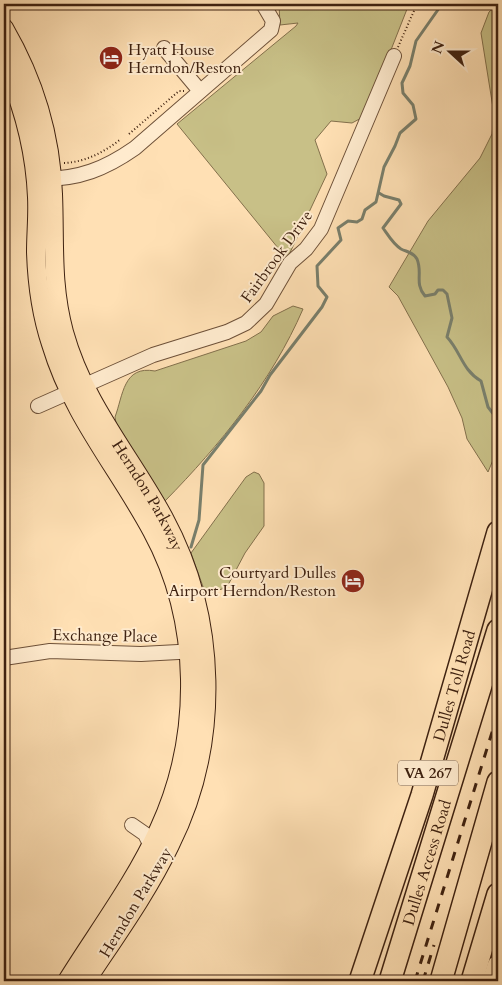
<svg xmlns="http://www.w3.org/2000/svg" width="502" height="985" font-family="Cardo,serif">
<style>
.green{fill:#c8c087;stroke:#83704c}
.lines{fill:none;stroke-linecap:round;stroke-linejoin:round}
.stream{stroke:#797f6c;stroke-width:3}
.minor-casing{stroke:#6e5139;stroke-width:16}
.major-casing{stroke:#3e2110;stroke-width:20}
.highway-casing{stroke:#3e2110;stroke-width:24}
.path{stroke:#3e2110;stroke-width:2;stroke-dasharray:1 2.5;stroke-linecap:butt}
.minor{stroke:#ffebce;stroke-width:14}
.major{stroke:#ffe0b4;stroke-width:18}
.highway{stroke:#ffe0b4;stroke-width:21}
.rail{stroke:#3e2110;stroke-width:3;stroke-dasharray:9 9;stroke-linecap:butt}
.labels{text-anchor:middle;stroke-width:4;stroke-linejoin:round;paint-order:stroke}
.shield{fill:#ffebce;stroke:#785e49;stroke-width:1}
.shield-label{font-size:15px;font-weight:bold;fill:#3e2110}
.poi-label{font-size:16px;fill:#3e2110;stroke:#ffebce;text-anchor:start}
.street-label{font-size:16px;fill:#3e2110;stroke:#ffebce}
</style>
<rect width="100%" height="100%" fill="#ffe0b4"/>
<filter id="stains"><feTurbulence type="fractalNoise" baseFrequency=".004" numOctaves="4"/><feColorMatrix values="0 0 0 0 .2 0 0 0 0 .09 0 0 0 0 .02 0 0 0 .5 -.17"/></filter>
<radialGradient id="worn" r=".72"><stop offset=".6" stop-color="#630" stop-opacity="0"/><stop offset="1" stop-color="#630" stop-opacity=".3"/></radialGradient>
<g class="green">
<path d="M279,4h130l-44,112 -13,7 -21,-2 -16,19 12,34 -40,85 -110,-135 119,-98 2,-3 -18,2z"/>
<path d="M498,4v444l-10,24 -21,-33 -5,-21 -14,-31 -50,-91 -9,-9 39,-66 52,-63 12,-24 2,-20 -13,-81 8,-21z"/>
<path d="M293,306l10,3c-31,72 -83,136 -138,192l-49,-78 -1,-6c8,-21 8,-52 40,-46l91,-30 15,-9 12,-16z"/>
<path d="M254,472l5,2 5,9v43l-19,27 -18,34 -21,8 -15,-42 55,-76z"/>
</g>
<g class="lines">
<g class="stream">
<path d="M379,193l5,3 15,4 2,4 -18,24c5,7 10,16 18,21 6,3 12,3 16,10 6,14 -3,24 8,37l10,-2 3,-4h5l4,4 5,24 -5,19c14,15 15,33 34,44l7,26 10,13"/>
<path d="M191,547l8,-27 4,-55 58,-74 9,-16 52,-68 5,-10 -9,-11 -1,-20 24,-26 -3,-12 10,-7 9,1 5,-3 3,-9 11,-8 8,-35 11,-21 5,-13 16,-14 -3,-14 -10,-12 -1,-10 8,-17 6,-25 26,-37"/>
</g>
<g class="minor-casing">
<g id="minor">
<path d="M164,48l36,43"/>
<path d="M43,179c36,0 62,-10 92,-31l136,-118 2,-9 -10,-17"/>
<path d="M38,406l115,-51 74,-23 19,-9 20,-19 24,-41 16,-14 15,-20 73,-173"/>
<path d="M4,658l46,-7 91,3 56,-3"/>
<path d="M132,825l13,9 6,12"/>
</g>
</g>
<g class="major-casing">
<g id="major">
<path id="s1" d="M4,28c29,50 47,107 49,166 2,48 -2,90 11,138 20,72 65,122 100,186 54,100 57,225 6,327 -23,48 -55,92 -84,136"/>
<path d="M4,63c19,42 31,88 33,134 1,18 -1,36 -1,55 1,31 5,62 15,92 22,73 66,122 101,187 49,90 50,205 7,298 -24,53 -61,102 -92,152"/>
</g>
</g>
<g class="highway-casing">
<g id="highway">
<path id="s2" d="M360,981l62,-186 76,-263"/>
<path id="s3" d="M390,981l108,-351"/>
<path d="M441,981l57,-199"/>
<path d="M472,981l26,-87"/>
<path d="M493,981l5,-15"/>
</g>
</g>
<g class="path">
<path d="M4,8l2,-4"/>
<path d="M4,11l3,5"/>
<path d="M398,47l19,-43"/>
<path d="M129,134l50,-43h5"/>
<path d="M64,163c22,-1 40,-11 57,-24"/>
</g>
<use href="#minor" class="minor"/>
<use href="#major" class="major"/>
<use href="#highway" class="highway"/>
<g class="rail">
<path d="M415,981l83,-268"/>
<path d="M423,981l11,-36"/>
</g>
</g>
<defs>
<g id="hotel-disc" transform="scale(1.25)"><circle r="9.5" fill="#8f2418" stroke="#ffebce"/><path d="M-6-4.5h1.5V1H6V5H4.5V3h-9V5H-6ZM-4 0a1.8 1.8 0 1 1 3.6 0ZM.5 0V-2.5h3Q6-2.5 6 0Z" fill="#fff"/></g>
</defs>
<g fill-rule="evenodd">
<use href="#hotel-disc" x="111" y="58"/>
<use href="#hotel-disc" x="353" y="581"/>
</g>
<g class="labels">
<rect class="shield" x="398" y="760.5" width="60" height="25" rx="4"/>
<g class="shield-label">
<text x="428" y="778">VA 267</text>
</g>
<g class="poi-label">
<text x="128" y="55">Hyatt House<tspan x="128" dy="18">Herndon/Reston</tspan></text>
<text x="336" y="578" text-anchor="end">Courtyard Dulles<tspan x="336" dy="18">Airport Herndon/Reston</tspan></text>
</g>
<g class="street-label">
<text transform="translate(276 256) rotate(-54)" y="6">Fairbrook Drive</text>
<text dy="6" stroke="none"><textPath href="#s1" startOffset="498">Herndon Parkway</textPath></text>
<text transform="translate(105 635) rotate(1)" y="6">Exchange Place</text>
<text dy="6" stroke="none"><textPath href="#s2" startOffset="310">Dulles Toll Road</textPath></text>
<text dy="6" stroke="none"><textPath href="#s3" startOffset="124">Dulles Access Road</textPath></text>
<text transform="translate(135 902) rotate(-59)" y="6">Herndon Parkway</text>
</g>
</g>
<rect width="502" height="985" fill="none" stroke="#ffe0b4" stroke-width="20"/>
<rect x="5" y="5" width="492" height="975" fill="none" stroke="#3e2110" stroke-width="2.5"/>
<rect x="10" y="10" width="482" height="965" fill="none" stroke="#3e2110"/>
<g transform="translate(450 52) rotate(291)" stroke="#ffebce" stroke-width="4" paint-order="stroke">
<path d="M0-4L9 19L0 12L-9 19Z" fill="#3e2110"/>
<text y="-8" font-size="14" font-weight="bold" text-anchor="middle" fill="#3e2110">N</text>
</g>
<rect width="100%" height="100%" filter="url(#stains)"/>
<rect width="100%" height="100%" fill="url(#worn)"/>
</svg>
